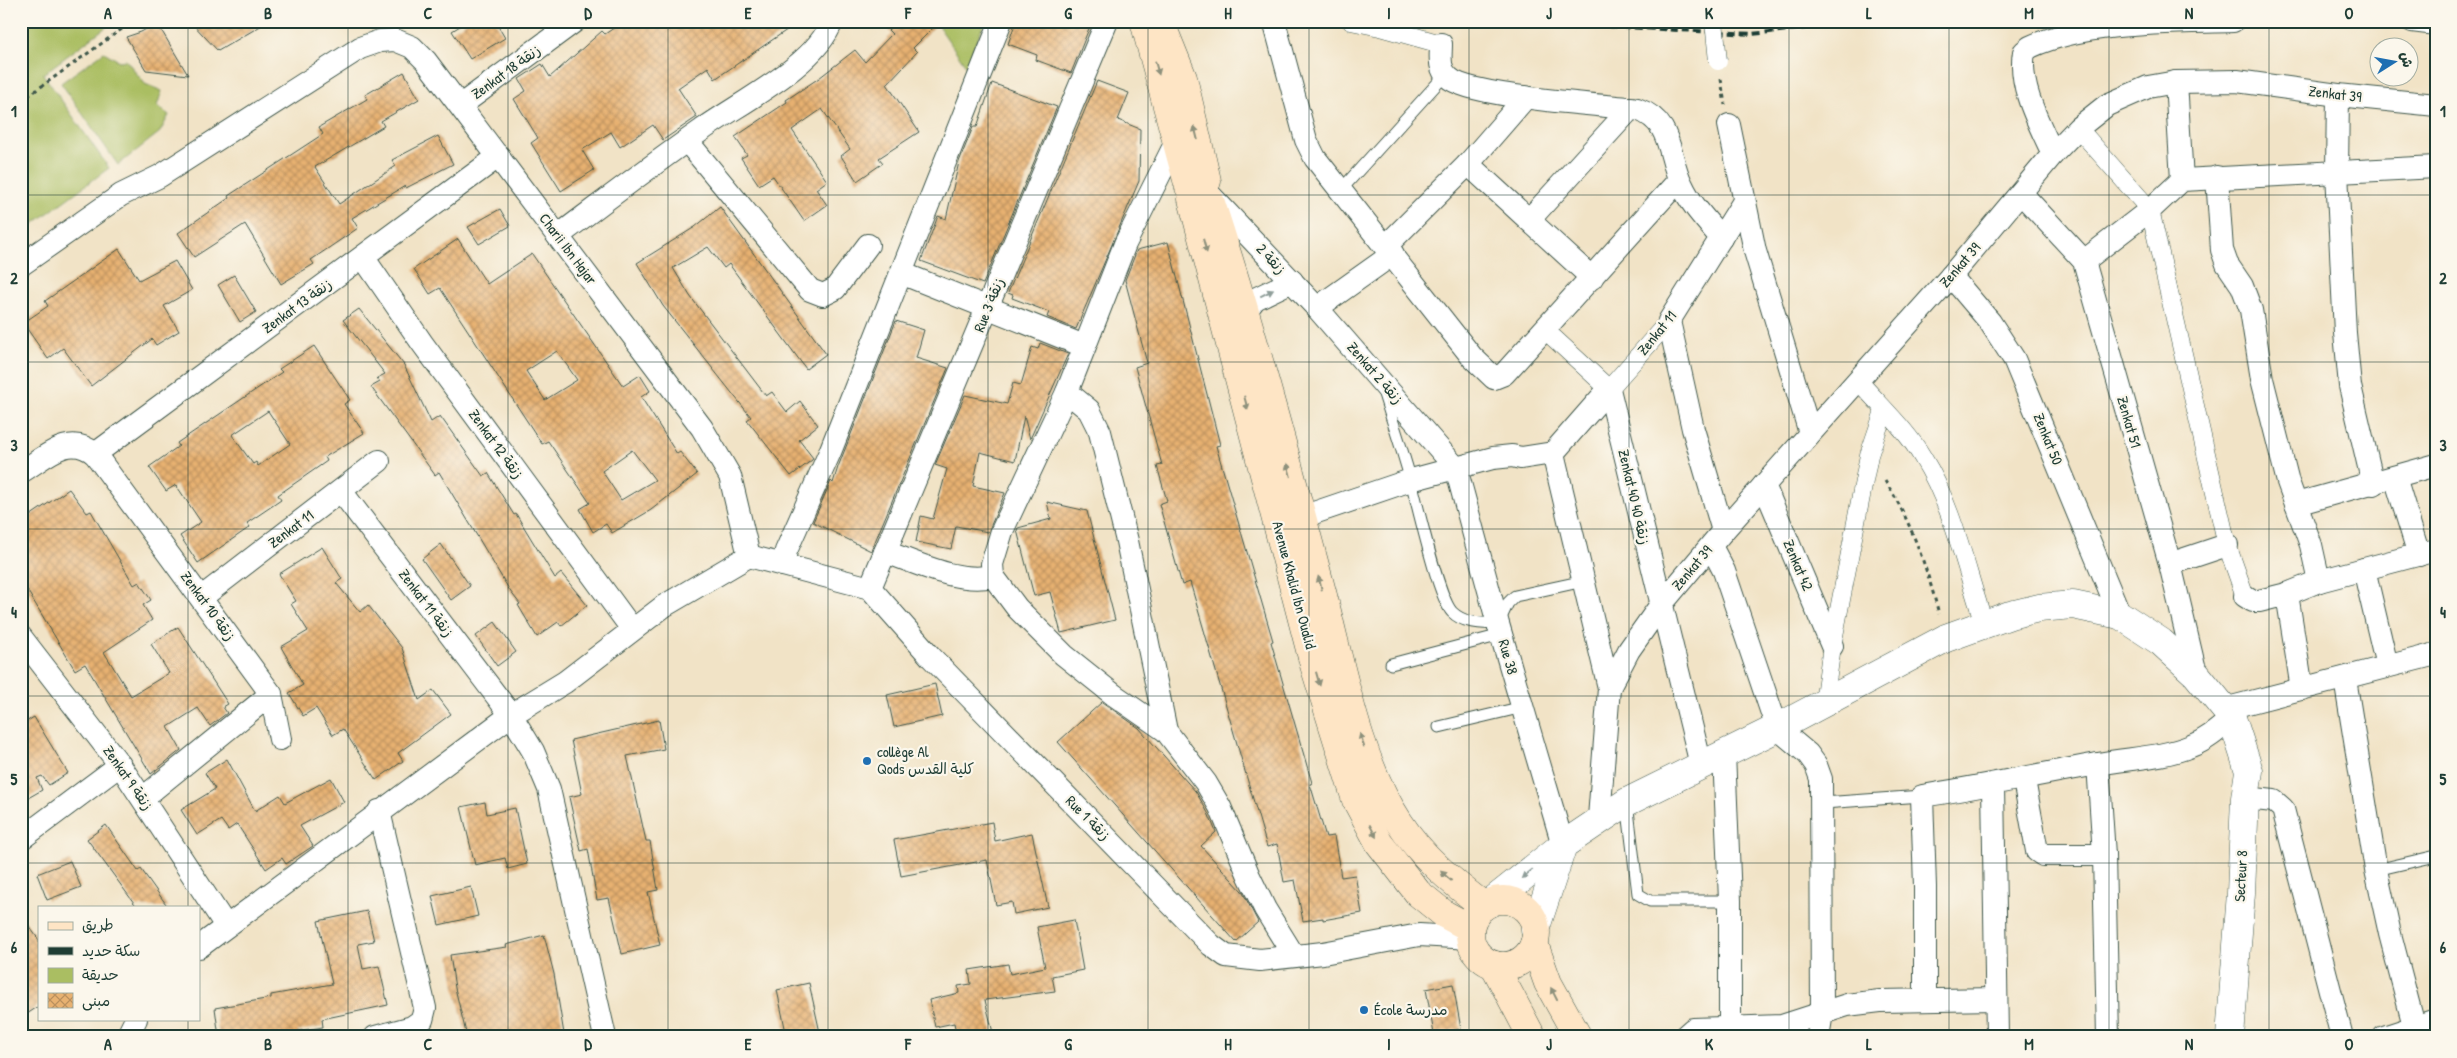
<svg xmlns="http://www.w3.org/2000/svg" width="2457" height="1058" font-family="'Patrick Hand','Playpen Sans Arabic',sans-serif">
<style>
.green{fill:#aabe62;stroke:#647e4b}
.building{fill:url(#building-cross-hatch);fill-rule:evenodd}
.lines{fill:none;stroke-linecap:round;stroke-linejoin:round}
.service-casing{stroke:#3e564a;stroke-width:13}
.pedestrian-casing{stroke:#3e564a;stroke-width:19}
.minor-casing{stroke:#3e564a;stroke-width:24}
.tertiary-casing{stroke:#3e564a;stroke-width:29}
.secondary-casing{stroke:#3e564a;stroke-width:29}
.path{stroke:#3e564a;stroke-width:3;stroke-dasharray:4 4;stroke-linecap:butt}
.service{stroke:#fff;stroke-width:11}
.pedestrian{stroke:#fff;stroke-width:18}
.minor{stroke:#fff;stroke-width:22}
.tertiary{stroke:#fff;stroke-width:28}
.secondary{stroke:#fee5c5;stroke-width:28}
.rail{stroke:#1f3d34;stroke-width:4;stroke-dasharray:8 4;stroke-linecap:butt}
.pedestrian-bridge-casing{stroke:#3e564a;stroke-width:19;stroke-linecap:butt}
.pedestrian-bridge{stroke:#fff;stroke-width:18}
.oneway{fill:#8e917c}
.oneway2{fill:#8f9e9a}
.grid{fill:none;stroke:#1f3d34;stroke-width:1;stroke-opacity:0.55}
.poi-dot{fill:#1f6fb2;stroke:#fbf7ec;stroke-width:2}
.labels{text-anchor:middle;stroke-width:4.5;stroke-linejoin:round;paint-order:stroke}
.street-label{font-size:15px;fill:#1f3d34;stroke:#fbf7ec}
.poi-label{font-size:15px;fill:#1f3d34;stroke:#fbf7ec;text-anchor:start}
.neatline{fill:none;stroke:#1f3d34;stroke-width:2}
.grid-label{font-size:16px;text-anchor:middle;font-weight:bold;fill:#1f3d34}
</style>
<defs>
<pattern id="building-cross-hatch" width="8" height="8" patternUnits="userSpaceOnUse" patternTransform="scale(1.25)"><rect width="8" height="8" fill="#e7b171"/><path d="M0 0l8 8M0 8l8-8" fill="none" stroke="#bb915e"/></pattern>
</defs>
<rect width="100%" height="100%" fill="#fbf7ec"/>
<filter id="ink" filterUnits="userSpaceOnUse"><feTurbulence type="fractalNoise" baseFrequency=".02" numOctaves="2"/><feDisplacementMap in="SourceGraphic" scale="10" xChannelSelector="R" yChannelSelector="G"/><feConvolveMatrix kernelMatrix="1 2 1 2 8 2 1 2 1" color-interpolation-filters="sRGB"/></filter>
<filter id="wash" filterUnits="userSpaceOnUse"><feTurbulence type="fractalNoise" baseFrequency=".0096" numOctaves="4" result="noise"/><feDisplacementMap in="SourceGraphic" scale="20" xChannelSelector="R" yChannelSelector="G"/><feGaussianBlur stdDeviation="1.12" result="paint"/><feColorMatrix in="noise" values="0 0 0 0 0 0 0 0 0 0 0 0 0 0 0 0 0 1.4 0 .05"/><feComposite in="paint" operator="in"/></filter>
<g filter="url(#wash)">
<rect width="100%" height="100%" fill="#f1e3c6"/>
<g class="green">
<path d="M21,21h93l-71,53 66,94 -88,65z"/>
<path d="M935,21h50l-19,45z"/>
<path d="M104,52l15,9 7,-1 19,24 17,7 -5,15 12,9 -9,17 -42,33 -57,-82z"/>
</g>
<g id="blocks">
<g class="building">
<path d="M190,21h79l-51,30z"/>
<path d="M468,21h27l10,17 -35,21 -18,-28z"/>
<path d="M624,21h176l-85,58 -7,-12 -30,21 19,29 -34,23 -10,-15 -33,22 -9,-15 -29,18 12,20 -33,21 -30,-48 7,-5 -24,-39 12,-8 -7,-12 23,-15 8,13 52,-46 3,3z"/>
<path d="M897,21h43l-27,27 4,4 -30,32 32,48 -40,26 4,5 -26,18 -16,-25 9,-7 -28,-40 -30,21 35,51 -11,8 11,16 -23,16 -31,-45 -14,9 -18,-27 6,-3 -12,-18 52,-35 -1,-2 33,-22 36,-28 10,12 27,-28 -4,-4z"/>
<path d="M1016,21h76l-21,52 -35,-13 1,-5 -29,-11z"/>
<path d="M157,23l31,52 -42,-5 -20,-33 15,-5z"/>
<path d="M404,72l15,27 -38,22 3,5 -69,41 24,37 57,-38 -4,-6 46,-24 15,28 -47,24 -1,-2 -53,32 6,10 -47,32 3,4 -33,20 -36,-60 -51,33 -16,-24 51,-35 -1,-2 95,-62 -4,-7 48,-28 -2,-4z"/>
<path d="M1097,81l32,12 -11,27 22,9 -1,52 -63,148 -29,-12 2,-5 -37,-14 1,-3 -5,-2z"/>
<path d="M992,83l65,24 -74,177 -62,-23 17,-45 8,3 13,-57 14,-35h4z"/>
<path d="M720,207l106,147 -20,15 -77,-105 -5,4 -16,-21 -35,21 17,28 76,100 6,-4 15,20 13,-11 18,24 -19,15 14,18 -1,2 -21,16 -44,-56 4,-3 -88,-111 -26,-43 58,-36z"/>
<path d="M500,209l10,17 -31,18 -11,-17z"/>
<path d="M458,239l29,45 45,-30 91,132 17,-11 10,16 -9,6 36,57 3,-2 17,22 -46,36 -39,23 -6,-9 -13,8 -13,-23 10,-6 -42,-62 -6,3 -102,-156 -10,6 -16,-25zM557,351l20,29 -32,20 -19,-29zM632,450l23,30 -34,20 -19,-29z"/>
<path d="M1168,242l52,203 -4,1 57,195 -2,1 41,141 -2,1 16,53 8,-1 7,41 14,-2 7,38 -39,7v-2l-20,3 -8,-41 -11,2 -7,-38 -10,3 -77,-265 -8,3 -23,-81 8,-3 -10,-35 5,-1 -27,-98 12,-4 -22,-83 12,-30z"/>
<path d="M119,249l20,31 36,-19 17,29 -28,16 15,25 -23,14 -4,-6 -61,47 -28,-38 -15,11 -25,-36 25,-17 -3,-5z"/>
<path d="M234,275l22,37 -16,10 -22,-37z"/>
<path d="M359,309l45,56 27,57 9,-6 43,60 5,-3 26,42 2,-1 39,64 6,-5 26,32 -26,21 -3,-4 -21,15 -19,-32 2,-1 -10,-13 -71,-119 -4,3 -64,-88 9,-5 -3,-4 8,-4 -42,-54z"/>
<path d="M896,321l28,9 -8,28 32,10 -77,183 -58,-29 18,-41 2,2 5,-16z"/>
<path d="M1040,343l28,11 -38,85 -6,-23 -9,45 -35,-9 -7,34 32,7 -17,39 -32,-6 -5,23 -35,-7 5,-26 12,3 14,-50 -12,-4 30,-70 42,9 6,-21 8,2 11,-38 6,2z"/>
<path d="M314,346l36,54 -6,4 20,29 -39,24 2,4 -49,34 3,5 -34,23 3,4 -52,36 -18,-27 21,-14 -25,-37 -10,6 -17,-24 30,-21 -2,-3 105,-71 -3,-3zM268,411l22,33 -32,22 -2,-4 -3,2 -21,-29z"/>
<path d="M69,489l18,24 4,-2 43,74 5,-3 12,18 -8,5 9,15 -48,32 27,44 38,-23 -18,-29 27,-17 50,77 -5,3 4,6 -17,13 -12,-18 -30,19 13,23 -30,24 -66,-110 -10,6 -54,-90v-58z"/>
<path d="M1047,502l40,9 28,109 -54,13 -11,-41 -16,4 -17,-66 1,-2 33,-9z"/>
<path d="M441,544l29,42 -19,14 -29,-41z"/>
<path d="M322,547l20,32 -6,4 24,29 8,-7 34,43 17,52 14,-10 18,24 -53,39 5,8 -27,19 -33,-51 -10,6 -17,-27 -13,8 -14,-23 14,-8 -22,-38 27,-16 -17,-27 5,-3 -17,-27z"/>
<path d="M495,622l21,30 -19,14 -21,-30z"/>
<path d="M935,684l7,32 -48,11 -7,-32z"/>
<path d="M1102,702l37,26 57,64 12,21 8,19 -15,14 41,45 16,31 -22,20 -178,-200z"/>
<path d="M34,717l34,56 -19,12 -7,-9 -5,2 5,12 -21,12v-77z"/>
<path d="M659,720l5,29 -37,7 19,85h4l8,49 -10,2 12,53 -38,9 -13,-56 -12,2 -9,-51 -7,2 -12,-54 13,-3 -11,-54z"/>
<path d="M227,759l28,52 25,-16 5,8 46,-25 13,24 -44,24 13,20 -27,18 -4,-6 -16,11 -29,-45 -9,6 -7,-10 -24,15 -16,-25 34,-21 -10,-16z"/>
<path d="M485,802l2,12 28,-6 12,56 -19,5 -3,-11 -30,7 -14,-58z"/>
<path d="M992,822l3,19 37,-8 16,74 -34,7 -2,-12 -16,3 -9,-45 -86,16 -7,-36z"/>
<path d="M106,825l32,46 3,-2 27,38h-31l-50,-68z"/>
<path d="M70,861l11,26 -34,13 -10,-26z"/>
<path d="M471,887l7,29 -39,9 -7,-29z"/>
<path d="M367,911l7,30 -16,3 5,25 16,-3 9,39 -66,14 1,8 -25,4 1,6h-80l-4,-29 56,-10v-3l61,-11 -14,-63z"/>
<path d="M21,915l18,25v66l-18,12z"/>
<path d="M1074,920l9,50 -31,6 3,15 -70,9 9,37h-37l-3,-14 -19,4 -6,-27 30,-7 -1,-7 13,-2 -2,-14 39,-6 2,10 35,-7 -8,-40z"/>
<path d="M544,935l10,39 10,60 -19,3h-78l-12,-49 -5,-33 57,-8 -1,-2z"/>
<path d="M809,983l12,54h-34l-10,-47z"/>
<path d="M1453,984l8,45 -27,5 -8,-45z"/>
</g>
</g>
</g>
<g filter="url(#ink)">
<use href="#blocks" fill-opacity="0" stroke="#3e564a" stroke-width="1"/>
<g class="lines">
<g class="service-casing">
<g id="service">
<path d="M1340,191l105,-116"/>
<path d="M1384,394c9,29 19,58 27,87 7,25 27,116 41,131 12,12 30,11 46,12l10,-21 7,-7 69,-15"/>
<path d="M1391,664l110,-29"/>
<path d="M1439,727l84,-20"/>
<path d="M1627,802l11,92 12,7h80"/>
<path d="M1823,803l99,-7"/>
<path d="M2376,870l60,-14"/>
</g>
</g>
<g class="pedestrian-casing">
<g id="pedestrian">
<path d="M1351,21l29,6 61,17"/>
<path d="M2078,128l72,82 77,335 18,51"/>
<path d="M1544,329l65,60 60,-68"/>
<path d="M1857,379c22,26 49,50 66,79 30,48 43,112 61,165"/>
<path d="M1824,703l8,-57 37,-191 15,-44"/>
</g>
</g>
<g class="minor-casing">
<g id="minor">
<path d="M1274,21l32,119 9,18 157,199 22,21 10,-4 175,-194"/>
<path d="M2412,21l24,3"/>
<path d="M1441,44c0,12 -3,24 7,33 19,20 155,28 189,32 37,13 30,47 45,76 9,20 25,36 39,53"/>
<path d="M2176,82l6,98"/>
<path d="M2338,95l-1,77 8,161 5,53 23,98"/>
<path d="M461,105l114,-84"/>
<path d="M1729,125l26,126 55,182"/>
<path d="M687,141l123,149 13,5 12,-6 33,-44"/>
<path d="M2053,154c-14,-31 -35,-68 -29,-102l6,-5c57,-26 141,-24 203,-26"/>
<path d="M1468,164l124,114"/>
<path d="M2217,177l5,73 5,14 15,22 9,24 11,69 26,103 23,63 8,36"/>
<path d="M2021,193l63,68 86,303 26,110"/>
<path d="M1211,196l106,112 139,160 42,156 65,221"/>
<path d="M1529,220l102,-112"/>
<path d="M558,236c48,-36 95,-72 144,-106 37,-27 115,-65 130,-109"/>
<path d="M1386,246l82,-82 58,-67"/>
<path d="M363,257l59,86 210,286"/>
<path d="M2084,261l66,-51 32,-30 254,-13"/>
<path d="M21,265l100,-70 39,-19 200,-128 20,-7 15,-1 17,7 14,14 276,367 28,48 19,80"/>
<path d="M901,273l183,73"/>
<path d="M1951,276l39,46 24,37 106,256"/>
<path d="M1317,308l76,-54"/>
<path d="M1246,311l9,-12 37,-18"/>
<path d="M1609,389l92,376"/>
<path d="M1067,392l58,-148 51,-102"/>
<path d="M1553,453l56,235"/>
<path d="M1553,453l56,-64"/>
<path d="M95,454l404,-298"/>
<path d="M21,472c25,-15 48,-40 74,-18l176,240 9,45"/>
<path d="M2395,477l24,78"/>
<path d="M1764,485l68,161"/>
<path d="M341,491l170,224 22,36 16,38 56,248"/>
<path d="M2296,504l140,-39"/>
<path d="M1302,517l109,-37 82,-22 19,-2 9,2 32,-5"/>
<path d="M1723,531l-30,-102 -24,-108 75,-120"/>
<path d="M1711,546l13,25 53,157 31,26 8,11 5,14 1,234 -4,24"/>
<path d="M885,552c34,11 72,32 108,24"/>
<path d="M749,556l121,32 61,69 280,288 15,11 34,4 63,-7 96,-18 52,3"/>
<path d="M2170,564l57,-19"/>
<path d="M783,565l3,-14 44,-99 171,-431"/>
<path d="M2364,569l23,97"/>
<path d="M870,588l237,-567"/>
<path d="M2287,594l15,95"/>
<path d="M2245,596l8,5h6l28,-7 32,-13 117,-31"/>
<path d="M202,597l177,-136"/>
<path d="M21,637l99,128 106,161"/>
<path d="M2345,679l31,191 14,64 27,103"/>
<path d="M2224,709l212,-55"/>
<path d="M1166,731l-52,-36 -50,-40 -47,-47 -24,-32 -1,-12 10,-33 65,-139 22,18 11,22 27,109 39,190 40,52 14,24 29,69 16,33 29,47"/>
<path d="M1724,753l6,148v127"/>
<path d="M2098,764l6,91 4,182"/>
<path d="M2024,780l13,71 6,4h61"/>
<path d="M1993,785l4,252"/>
<path d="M143,798l128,-104"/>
<path d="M2245,798l29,3 9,8 59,228"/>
<path d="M1599,818l10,-130 20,-38 31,-44 63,-75 228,-255 102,-122 25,-26 29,-23 41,-18 28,-5 61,-1 101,14 98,10"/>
<path d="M21,839l99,-74"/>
<path d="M199,947l312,-232 54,-33 99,-76 85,-50"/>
<path d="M1925,998v-111l-3,-91c59,-9 117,-22 176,-32 31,-6 64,-6 93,-18 16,-6 28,-17 41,-28"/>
<path d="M127,1037l9,-18"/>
<path d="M375,1037l37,-10 10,-7 3,-12 -46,-197"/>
<path d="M1684,1037l9,-8 89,-3 65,-21 33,-4 116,-2"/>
<path d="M2384,1037l52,-17"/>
</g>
</g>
<g class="tertiary-casing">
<g id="tertiary">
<path d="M1490,903l73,-58 64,-43 150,-74 169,-90 64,-23 29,-7 34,-3 47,10 41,27 35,32 36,44 17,53 -4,27 -4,95 -11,144"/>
<path d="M1535,930l28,-85"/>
</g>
</g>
<g class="secondary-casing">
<g id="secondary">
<path d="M1144,21l45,166"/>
<path d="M1160,21l23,57 24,103"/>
<path d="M1192,199l122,466 42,135 23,43 39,50 26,21 26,14"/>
<path d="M1210,200c42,128 76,257 111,388 20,74 35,170 78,234 22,34 53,60 85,84"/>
<circle cx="1503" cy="933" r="33"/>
<path d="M1534,944l14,39 30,54"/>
<path d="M1494,965l38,72"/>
</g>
</g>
<g class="path">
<path d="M1721,79l4,26"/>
<path d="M21,101l112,-80"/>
<path d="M1885,481c26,39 42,88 54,133"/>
</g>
<use href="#service" class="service"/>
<use href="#pedestrian" class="pedestrian"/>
<use href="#minor" class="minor"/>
<use href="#tertiary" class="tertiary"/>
<use href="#secondary" class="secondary"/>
<path class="rail" d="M1514,21l238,13 116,-13"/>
<g class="pedestrian-bridge-casing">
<path id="pedestrian-bridge" d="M1714,21l4,40"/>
</g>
<use href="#pedestrian-bridge" class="pedestrian-bridge"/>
</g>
<defs><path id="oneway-solid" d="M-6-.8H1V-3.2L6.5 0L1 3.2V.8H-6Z" transform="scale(1.25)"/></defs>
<g class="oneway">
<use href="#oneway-solid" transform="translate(1157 68) rotate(74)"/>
<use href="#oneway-solid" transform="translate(1196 133) rotate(-104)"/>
<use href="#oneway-solid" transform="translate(1205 246) rotate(75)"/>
<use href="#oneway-solid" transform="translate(1246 403) rotate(75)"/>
<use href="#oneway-solid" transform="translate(1289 470) rotate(-105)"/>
<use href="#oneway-solid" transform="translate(1320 583) rotate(-105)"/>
<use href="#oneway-solid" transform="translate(1318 679) rotate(74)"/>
<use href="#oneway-solid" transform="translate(1362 740) rotate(-107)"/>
<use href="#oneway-solid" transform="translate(1373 831) rotate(62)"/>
<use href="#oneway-solid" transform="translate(1446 876) rotate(-138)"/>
<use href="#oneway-solid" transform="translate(1554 994) rotate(-117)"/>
</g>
<g class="oneway2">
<use href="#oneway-solid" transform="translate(1267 293) rotate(-26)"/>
<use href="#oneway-solid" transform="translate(1527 874) rotate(141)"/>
</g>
</g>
<path class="grid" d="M188,21v886M348,21v1016M508,21v1016M668,21v1016M828,21v1016M988,21v1016M1148,21v1016M1309,21v1016M1469,21v1016M1629,21v1016M1789,21v1016M1949,21v1016M2109,21v1016M2269,21v1016M21,195h2415M21,362h2415M21,529h2415M21,696h2415M21,863h2415M188,1019v18"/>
<g class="poi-dot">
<circle cx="867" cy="761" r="5"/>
<circle cx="1364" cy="1010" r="5"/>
</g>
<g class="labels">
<g class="street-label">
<text transform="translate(506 72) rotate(-36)" y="5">Zenkat 18 زنقة</text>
<text transform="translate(2335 94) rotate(7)" y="5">Zenkat 39</text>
<text transform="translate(568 249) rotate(53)" y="5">Charii Ibn Hajar</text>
<text transform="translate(1271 259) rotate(47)" y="5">زنقة 2</text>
<text transform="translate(1960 265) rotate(-49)" y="5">Zenkat 39</text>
<text transform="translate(989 305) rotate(-68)" y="5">Rue 3 زنقة</text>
<text transform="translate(297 306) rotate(-36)" y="5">Zenkat 13 زنقة</text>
<text transform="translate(1657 333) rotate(-51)" y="5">Zenkat 11</text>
<text transform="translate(1375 373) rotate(49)" y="5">Zenkat 2 زنقة</text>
<text transform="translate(2129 422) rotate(74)" y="5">Zenkat 51</text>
<text transform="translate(2048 439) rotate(68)" y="5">Zenkat 50</text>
<text transform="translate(496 444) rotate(54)" y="5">Zenkat 12 زنقة</text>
<text transform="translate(1634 497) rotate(77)" y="5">Zenkat 40 زنقة 40</text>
<text transform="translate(291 529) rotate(-37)" y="5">Zenkat 11</text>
<text transform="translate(1798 565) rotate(67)" y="5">Zenkat 42</text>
<text transform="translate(1692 568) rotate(-50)" y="5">Zenkat 39</text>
<text transform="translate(1294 585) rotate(75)" y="5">Avenue Khalid Ibn Oualid</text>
<text transform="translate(426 603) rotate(53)" y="5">Zenkat 11 زنقة</text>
<text transform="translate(208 606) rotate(54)" y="5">Zenkat 10 زنقة</text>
<text transform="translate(1508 657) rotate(74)" y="5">Rue 38</text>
<text transform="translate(128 778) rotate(55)" y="5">Zenkat 9 زنقة</text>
<text transform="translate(1088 818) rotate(45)" y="5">Rue 1 زنقة</text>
<text transform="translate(2241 876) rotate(-87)" y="5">Secteur 8</text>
</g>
<g class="poi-label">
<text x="877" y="757">collège Al<tspan x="877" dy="17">Qods كلية القدس</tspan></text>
<text x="1374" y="1015">École مدرسة</text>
</g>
</g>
<rect width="2457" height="1058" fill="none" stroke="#fbf7ec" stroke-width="55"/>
<rect x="38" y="906" width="162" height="115" fill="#fbf7ec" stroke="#a3ada2"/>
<rect x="48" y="922" width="25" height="8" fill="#fee5c5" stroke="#a3ada2"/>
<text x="82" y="930" font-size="15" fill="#1f3d34">طريق</text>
<rect x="48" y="947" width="25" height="8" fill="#1f3d34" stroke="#a3ada2"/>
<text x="82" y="956" font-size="15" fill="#1f3d34">سكة حديد</text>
<rect x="48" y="968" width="25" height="15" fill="#aabe62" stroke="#a3ada2"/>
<text x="82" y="980" font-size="15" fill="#1f3d34">حديقة</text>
<rect x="48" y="993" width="25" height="15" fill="url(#building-cross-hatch)" stroke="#a3ada2"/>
<text x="82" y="1006" font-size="15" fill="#1f3d34">مبنى</text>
<g transform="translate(2394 62) rotate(79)"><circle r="24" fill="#fbf7ec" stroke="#a3ada2"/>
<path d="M0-4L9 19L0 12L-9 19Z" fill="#1f6fb2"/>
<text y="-8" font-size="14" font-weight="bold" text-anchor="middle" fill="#1f3d34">ش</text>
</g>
<rect x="28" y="28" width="2402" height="1002" class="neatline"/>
<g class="grid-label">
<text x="108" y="19">A</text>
<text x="268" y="19">B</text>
<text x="428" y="19">C</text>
<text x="588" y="19">D</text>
<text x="748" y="19">E</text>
<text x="908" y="19">F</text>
<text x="1068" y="19">G</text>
<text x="1228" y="19">H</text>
<text x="1389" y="19">I</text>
<text x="1549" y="19">J</text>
<text x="1709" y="19">K</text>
<text x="1869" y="19">L</text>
<text x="2029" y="19">M</text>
<text x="2189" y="19">N</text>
<text x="2349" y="19">O</text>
<text x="14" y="117">1</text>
<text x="2443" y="117">1</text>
<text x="14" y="284">2</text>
<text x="2443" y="284">2</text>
<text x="14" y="451">3</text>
<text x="2443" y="451">3</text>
<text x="14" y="618">4</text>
<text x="2443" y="618">4</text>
<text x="14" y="785">5</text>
<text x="2443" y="785">5</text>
<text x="14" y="953">6</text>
<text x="2443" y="953">6</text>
<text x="108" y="1050">A</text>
<text x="268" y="1050">B</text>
<text x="428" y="1050">C</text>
<text x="588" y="1050">D</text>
<text x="748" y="1050">E</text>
<text x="908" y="1050">F</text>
<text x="1068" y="1050">G</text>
<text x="1228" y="1050">H</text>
<text x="1389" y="1050">I</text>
<text x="1549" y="1050">J</text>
<text x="1709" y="1050">K</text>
<text x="1869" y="1050">L</text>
<text x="2029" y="1050">M</text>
<text x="2189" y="1050">N</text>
<text x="2349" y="1050">O</text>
</g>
</svg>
